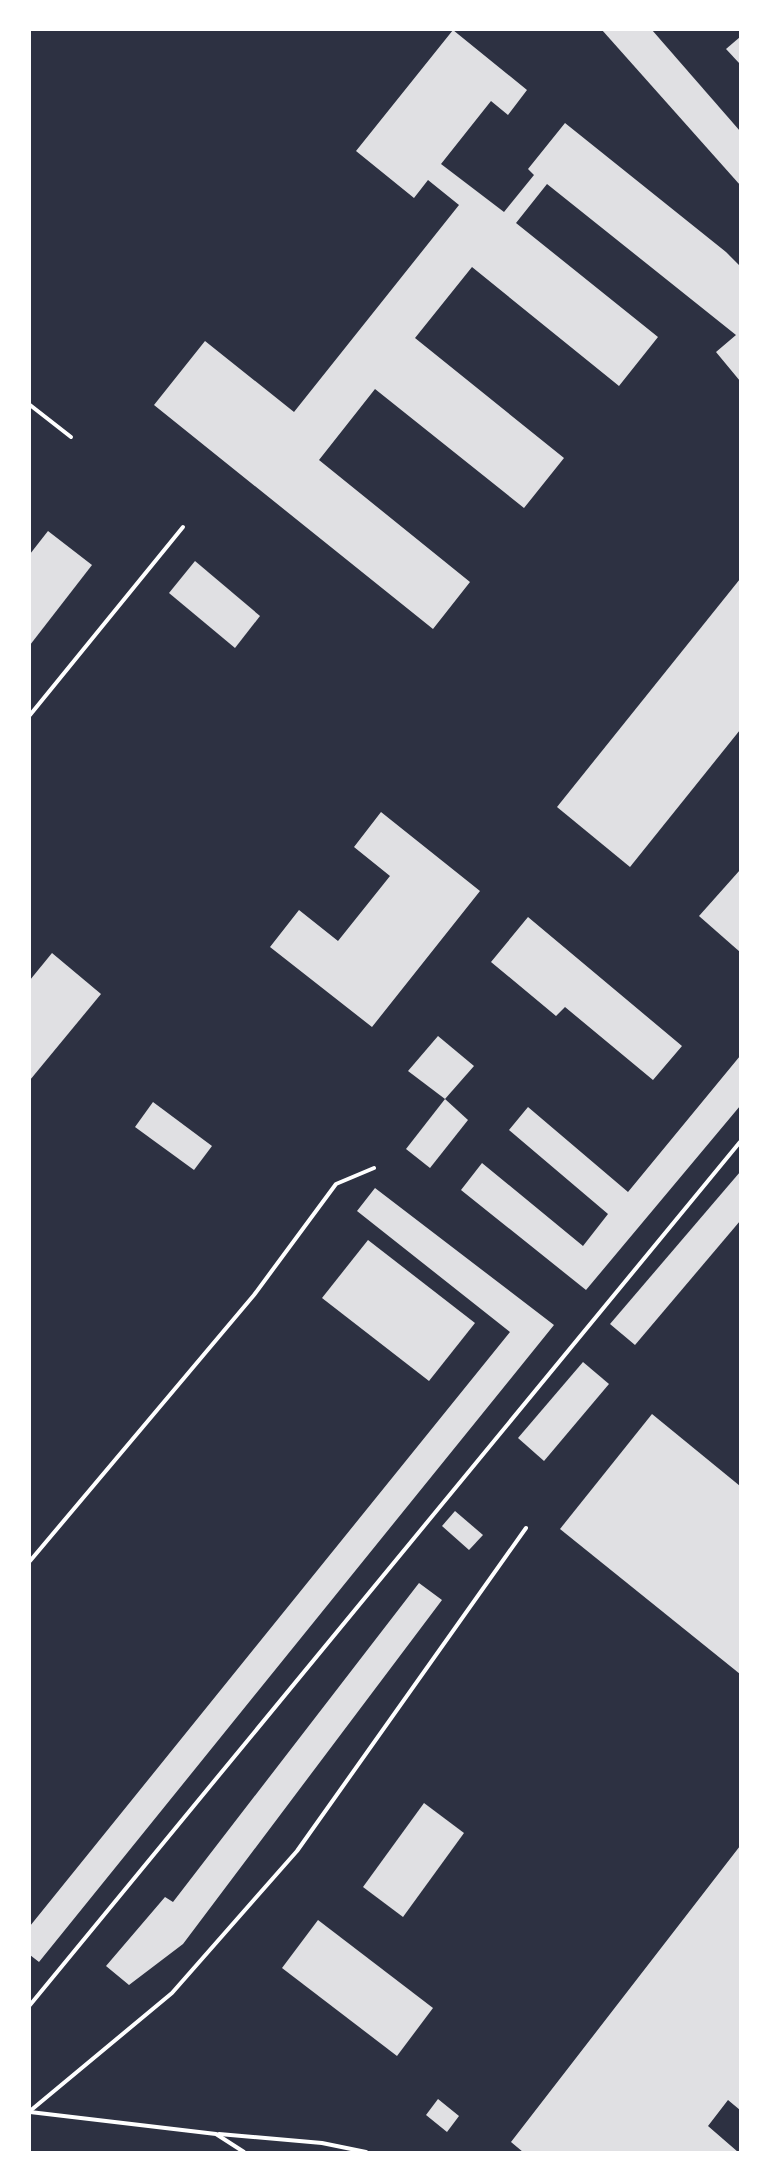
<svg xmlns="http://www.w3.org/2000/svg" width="770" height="2182" font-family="'Exo 2',sans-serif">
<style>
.building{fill:#e0e0e3}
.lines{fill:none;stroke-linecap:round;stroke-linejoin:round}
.service{stroke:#fff;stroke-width:4}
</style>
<rect width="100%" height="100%" fill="#2d3142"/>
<g class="building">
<path d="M453,30l74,60 -19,25 -17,-14 -50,63 63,48 30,-37 -6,-6 37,-46 161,129 14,14v115l-24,-29 20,-17 -189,-151 -31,39 142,114 -39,49 -147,-119 -57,71 149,120 -40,50 -149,-119 -56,71 151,122 -37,47 -279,-224 51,-64 89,71 165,-207 -31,-25 -14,18 -58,-47z"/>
<path d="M602,30h50l88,101v54z"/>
<path d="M740,37v27l-14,-15z"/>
<path d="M48,531l44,34 -62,80v-91z"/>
<path d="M195,561l65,55 -25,32 -66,-55z"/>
<path d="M740,579v151l-110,137 -73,-60z"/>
<path d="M381,812l99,79 -108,136 -102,-80 29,-37 39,31 52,-65 -36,-29z"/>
<path d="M740,870v82l-41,-36z"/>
<path d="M528,917l154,129 -29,34 -88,-73 -9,9 -65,-54z"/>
<path d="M52,953l49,41 -71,86v-100z"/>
<path d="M438,1036l36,30 -29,33 -37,-28z"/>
<path d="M740,1056v50l-154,184 -125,-100 21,-27 101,83 25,-32 -99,-84 19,-23 100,85z"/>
<path d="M445,1099l23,21 -38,48 -24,-19z"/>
<path d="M153,1102l59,44 -18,24 -59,-43z"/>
<path d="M740,1172v49l-105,124 -25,-21z"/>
<path d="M375,1188l179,137 -515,637 -9,-7v-29l480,-594 -153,-121z"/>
<path d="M368,1240l107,83 -46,58 -107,-83z"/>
<path d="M583,1362l26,22 -65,77 -26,-23z"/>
<path d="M652,1414l88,72v188l-180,-145z"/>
<path d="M455,1511l28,24 -14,15 -27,-24z"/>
<path d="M419,1583l23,17 -259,344 -54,41 -23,-19 59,-69 8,5z"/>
<path d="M424,1803l40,30 -61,84 -40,-30z"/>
<path d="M740,1846v264l-12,-10 -20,26 30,26h-215l-12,-10z"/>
<path d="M318,1920l115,88 -36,48 -115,-88z"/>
<path d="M438,2099l21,17 -12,16 -21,-17z"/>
</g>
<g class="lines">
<g class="service">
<path d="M30,405l41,32"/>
<path d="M30,715l153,-188"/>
<path d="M30,1561l224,-266 82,-111 38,-16"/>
<path d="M30,2005l710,-863"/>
<path d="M30,2111l142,-118 125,-142 229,-323"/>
<path d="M30,2112l186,22 28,18"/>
<path d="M219,2134l103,9 44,9"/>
</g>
</g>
<rect width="770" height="2182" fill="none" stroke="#ffffff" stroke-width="62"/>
</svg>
